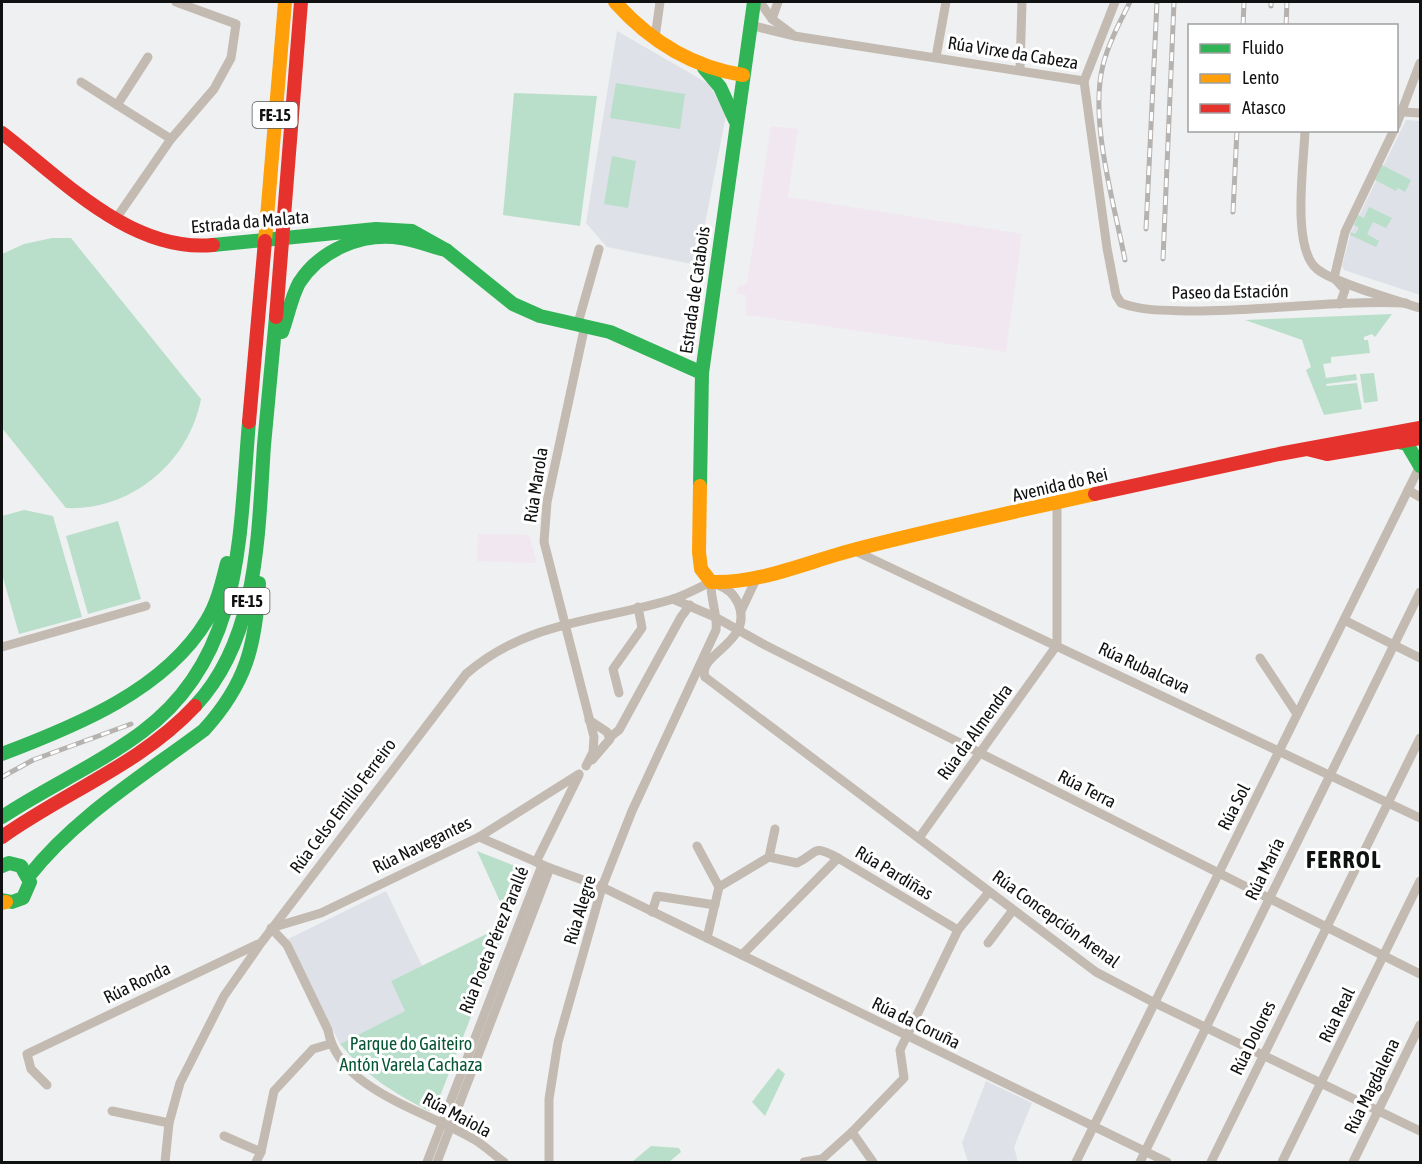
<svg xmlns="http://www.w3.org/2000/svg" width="1422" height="1164" font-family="'Asap Condensed',sans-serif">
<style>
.built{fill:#dee1e7}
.industrial{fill:#f1e7f0}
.green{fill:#b9dfca}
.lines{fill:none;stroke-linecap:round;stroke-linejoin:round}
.street{stroke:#c3bab1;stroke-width:9}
.fast{stroke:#30b455;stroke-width:14}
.slow{stroke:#ff9f0a;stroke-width:14}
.jam{stroke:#e5322d;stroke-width:14}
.rail-casing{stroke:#b5b2b0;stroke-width:5}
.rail{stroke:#fff;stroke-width:3;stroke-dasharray:9;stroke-linecap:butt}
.labels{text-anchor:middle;stroke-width:6;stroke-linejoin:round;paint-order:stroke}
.shield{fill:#fff;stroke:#585858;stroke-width:1.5}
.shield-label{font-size:16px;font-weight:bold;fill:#101111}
.street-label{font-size:18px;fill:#101111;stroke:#fff}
.park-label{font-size:18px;fill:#085636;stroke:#fff}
.district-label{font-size:24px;font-weight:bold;letter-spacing:1.5px;fill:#101111;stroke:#fff}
</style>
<rect width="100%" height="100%" fill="#eff0f1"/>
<g class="built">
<path d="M617,31l92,53 17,31 -29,150 -90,-18 -21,-24z"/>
<path d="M1406,120l14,1v174l-76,-25 -2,-4 9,-34z"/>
<path d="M386,891l36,75 -31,15 15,30 -66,33 -52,-105z"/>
<path d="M986,1081l46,22 -18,44 4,15h-50l-6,-19z"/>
</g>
<g class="industrial">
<path d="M771,126l27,3 -10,68 234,37 -16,118 -260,-37v-20l-10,-1 2,-8 9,-2z"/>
<path d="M478,534l51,1 8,28 -60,-2z"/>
</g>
<g class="green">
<path d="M616,83l69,11 -5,35 -70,-11z"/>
<path d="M514,93l83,3 -17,130 -77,-11z"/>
<path d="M612,156l24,5 -8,47 -24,-4z"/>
<path d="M1382,165l29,15 -6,12 -7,-4 -2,3 -21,-11z"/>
<path d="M1369,207l23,11 -6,10 -13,-6 -6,12 12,7 -3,6 -26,-12 1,-3 4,2 4,-6 -5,-3 4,-10 6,3z"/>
<path d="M52,238h19l130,161c-12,63 -70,112 -135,109l-64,-80v-174l22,-10z"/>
<path d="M1392,314l-17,23 -3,-3 -8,3v3h4l2,13 -39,4v6l-8,1 3,14 30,-4 1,6 -31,4 1,2 30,-3 5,26 -38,6 -18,-45 5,-3 -9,-27 -57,-20z"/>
<path d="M1374,373l4,28 -14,2 -4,-29z"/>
<path d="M24,510l29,6 29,101 -63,17 -17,-60v-58z"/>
<path d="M118,521l23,78 -53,15 -22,-78z"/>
<path d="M477,851l46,18 3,4 -18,46z"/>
<path d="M507,924l-72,185 -6,2c-40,-21 -60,-33 -89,-67l65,-33 -14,-30z"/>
<path d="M778,1068l7,6 -20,42 -13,-14z"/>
<path d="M651,1146l28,2 2,4 -12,10h-37z"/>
</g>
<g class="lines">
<g class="street">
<path d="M760,2l12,17 20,15"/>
<path d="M772,19l6,-17"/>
<path d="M750,25l44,11 290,45 23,167 9,47 5,8c24,9 48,7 73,8 71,0 142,-11 212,-8"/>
<path d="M655,38l5,-36"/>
<path d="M148,57l-31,48 54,34"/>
<path d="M936,57l10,-55"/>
<path d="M1020,69l2,-67"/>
<path d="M1084,81l31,-79"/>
<path d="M81,82l36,23"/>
<path d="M1403,112l17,1"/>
<path d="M1396,126l24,-63"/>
<path d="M1305,130c-1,33 -14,118 12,139 15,13 81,32 103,39"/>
<path d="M115,220l56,-81 43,-50 17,-31 5,-34 -60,-22"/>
<path d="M1334,278l11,-46 49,-102"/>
<path d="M1336,280l9,10 -5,14"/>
<path d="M578,323l21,-74"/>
<path d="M585,325l-38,177 -3,40 50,195 -1,15 -7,14"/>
<path d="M1408,490l12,7"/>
<path d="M853,550l567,268"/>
<path d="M673,599l42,18 50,28 655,329"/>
<path d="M741,611l17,-36"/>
<path d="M1344,620l76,38"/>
<path d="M2,647l144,-41"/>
<path d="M1260,658l37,56"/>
<path d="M705,677l391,295 57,30 267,129"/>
<path d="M705,677c-8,-24 50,-34 33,-74 -5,-10 -10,-14 -20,-18"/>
<path d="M619,693l-6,-24 29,-41 -4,-21"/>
<path d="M589,720l18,12 3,7 -18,21"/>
<path d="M610,737l9,-7 62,-113 9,-12"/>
<path d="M479,837l71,31 52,19 565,275"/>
<path d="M919,838l138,-193v-141"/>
<path d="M697,846l22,41"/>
<path d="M769,857l28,6c22,-11 15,-19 41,-5"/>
<path d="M769,857l6,-28"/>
<path d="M536,862l43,-87"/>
<path d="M652,912l5,-16 58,9"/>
<path d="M707,938l12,-51 50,-30"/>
<path d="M988,943l25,-33"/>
<path d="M742,955l96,-97 120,72"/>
<path d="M47,1085l-16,-16 -4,-15 231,-110"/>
<path d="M112,1111l57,12"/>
<path d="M224,1136l37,16"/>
<path d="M165,1162l4,-39 11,-40 44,-87 37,-53 205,-269c62,-54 132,-52 207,-75 13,-4 25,-11 38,-17"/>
<path d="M256,1162l5,-10 13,-61 39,-42 17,-5"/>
<path d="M427,1162l115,-297"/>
<path d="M437,1162l113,-294"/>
<path d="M504,1162c-10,-7 -19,-16 -29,-22 -45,-28 -137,-49 -147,-110l-41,-85 -16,-17 50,-15 158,-76 100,-63"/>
<path d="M549,1162v-63l9,-57 44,-155 30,-76 84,-181c2,-14 -6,-32 -5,-48"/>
<path d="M804,1162l18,-3 30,-27"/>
<path d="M873,1162l-21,-30 52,-54 -4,-28 58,-120 31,-38"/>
<path d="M1076,1162l344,-696"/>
<path d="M1140,1162l280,-570"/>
<path d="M1211,1162l209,-424"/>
<path d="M1282,1162l138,-281"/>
<path d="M1353,1162l67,-137"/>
</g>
<g class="fast">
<path d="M704,68l16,19 15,33"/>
<path d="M213,245l163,-16 36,2 34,19 67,54 27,12 70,16 92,41"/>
<path d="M282,332c6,-16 9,-34 17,-49 21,-33 63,-51 102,-45 15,2 30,9 45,12"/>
<path d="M1398,442l9,2 13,22"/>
<path d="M700,486l2,-113 52,-371"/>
<path d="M195,706c64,-68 63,-173 69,-261 4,-42 8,-85 12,-128"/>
<path d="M2,754c74,-28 163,-64 205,-134 11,-18 15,-38 20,-57"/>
<path d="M2,817c45,-30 96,-52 140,-85 102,-75 97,-196 107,-310"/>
<path d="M2,866l7,-3 12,3 9,16 -7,16 -11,4 -10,-2"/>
<path d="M29,876c46,-59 115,-101 175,-146 42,-46 52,-85 55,-147"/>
</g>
<g class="slow">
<path d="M615,2c34,38 77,65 128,73"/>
<path d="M265,241l20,-239"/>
<path d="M700,486l-1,66 2,17 10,13c48,2 96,-20 142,-32 80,-21 161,-38 242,-56"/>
<path d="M2,903l4,-1"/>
</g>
<g class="jam">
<path d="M2,133c60,46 129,120 211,112"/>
<path d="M276,317l25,-315"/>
<path d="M249,422l16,-181"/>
<path d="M1307,449l20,5 93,-16"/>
<path d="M1095,494l184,-40 141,-26"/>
<path d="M2,837c63,-45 139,-73 193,-131"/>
</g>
<g class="rail-casing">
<g id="rail">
<path d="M1271,6v-4"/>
<path d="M1243,26l1,-24"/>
<path d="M1286,26l1,-24"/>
<path d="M1233,212l4,-82"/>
<path d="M1146,229l11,-227"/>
<path d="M1163,259l11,-257"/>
<path d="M1125,260c-11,-58 -36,-139 -22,-195 6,-23 17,-43 27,-63"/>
<path d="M2,777l31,-17 98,-36"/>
</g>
</g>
<use href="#rail" class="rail"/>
</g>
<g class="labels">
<g class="shield">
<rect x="252.5" y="102" width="45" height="26" rx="4.5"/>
<rect x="224.5" y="588" width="45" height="26" rx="4.5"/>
</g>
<g class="shield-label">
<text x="275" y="121">FE-15</text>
<text x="247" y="607">FE-15</text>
</g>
<g class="street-label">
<text transform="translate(1013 53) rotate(9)" y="6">Rúa Virxe da Cabeza</text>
<text transform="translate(250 222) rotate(-5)" y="6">Estrada da Malata</text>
<text transform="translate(695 290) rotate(-82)" y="6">Estrada de Catabois</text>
<text transform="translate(1230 292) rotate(-1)" y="6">Paseo da Estación</text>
<text transform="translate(536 485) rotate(-81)" y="6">Rúa Marola</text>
<text transform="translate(1060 485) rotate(-13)" y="6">Avenida do Rei</text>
<text transform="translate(1144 668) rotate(25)" y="6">Rúa Rubalcava</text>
<text transform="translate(975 732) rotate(-54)" y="6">Rúa da Almendra</text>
<text transform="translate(1087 789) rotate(27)" y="6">Rúa Terra</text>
<text transform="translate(343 806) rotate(-53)" y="6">Rúa Celso Emilio Ferreiro</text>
<text transform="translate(1234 807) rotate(-63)" y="6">Rúa Sol</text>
<text transform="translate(422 845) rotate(-26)" y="6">Rúa Navegantes</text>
<text transform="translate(1265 869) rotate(-64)" y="6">Rúa María</text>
<text transform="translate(894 873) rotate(31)" y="6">Rúa Pardiñas</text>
<text transform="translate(580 910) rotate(-73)" y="6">Rúa Alegre</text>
<text transform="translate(1056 919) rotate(36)" y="6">Rúa Concepción Arenal</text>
<text transform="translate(494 940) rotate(-68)" y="6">Rúa Poeta Pérez Parallé</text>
<text transform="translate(137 983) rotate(-26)" y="6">Rúa Ronda</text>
<text transform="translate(1337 1015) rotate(-64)" y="6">Rúa Real</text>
<text transform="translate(916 1023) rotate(26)" y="6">Rúa da Coruña</text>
<text transform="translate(1253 1038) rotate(-64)" y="6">Rúa Dolores</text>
<text transform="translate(1372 1086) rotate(-64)" y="6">Rúa Magdalena</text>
<text transform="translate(457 1115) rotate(28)" y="6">Rúa Maiola</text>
</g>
<g class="park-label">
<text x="411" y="1050">Parque do Gaiteiro<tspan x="411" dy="21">Antón Varela Cachaza</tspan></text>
</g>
<g class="district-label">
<text x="1344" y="868">FERROL</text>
</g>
</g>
<rect width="1422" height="1164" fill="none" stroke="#101111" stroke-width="6"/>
<rect x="1188" y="24" width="210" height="108" fill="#ffffff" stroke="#9fa0a0" stroke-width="1.5"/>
<rect x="1200" y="44" width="30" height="9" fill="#30b455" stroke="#9fa0a0" stroke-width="1.5"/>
<text x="1242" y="54" font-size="18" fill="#101111">Fluido</text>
<rect x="1200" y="74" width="30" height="9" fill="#ff9f0a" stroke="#9fa0a0" stroke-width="1.5"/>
<text x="1242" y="84" font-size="18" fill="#101111">Lento</text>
<rect x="1200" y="104" width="30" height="9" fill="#e5322d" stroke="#9fa0a0" stroke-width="1.5"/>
<text x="1242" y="114" font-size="18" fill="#101111">Atasco</text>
</svg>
